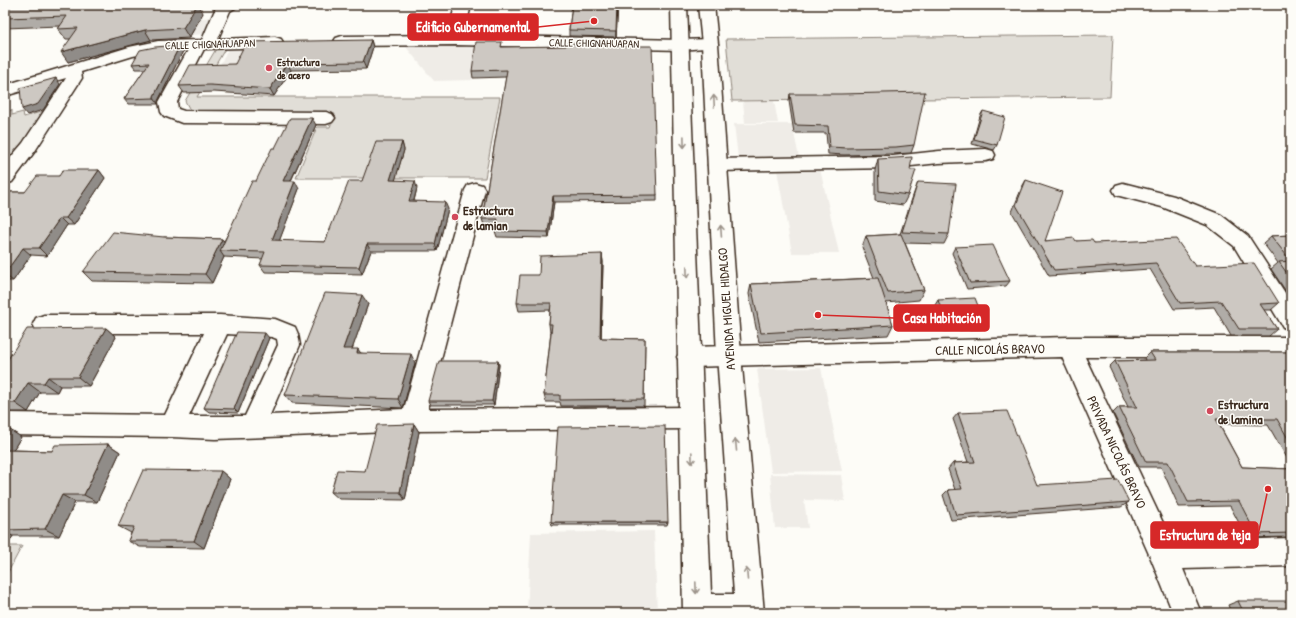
<svg xmlns="http://www.w3.org/2000/svg" width="1296" height="618" font-family="'Patrick Hand',sans-serif">
<style>
.built{fill:#efece7}
.green{fill:#e1ded7;stroke:#8e847a}
.lines{fill:none;stroke-linecap:round;stroke-linejoin:round}
.minor-casing{stroke:#3b2a1e;stroke-width:3}
.major-casing{stroke:#3b2a1e;stroke-width:3}
.minor{fill:#fdfcf7;fill-rule:evenodd}
.major{fill:#fdfcf7;fill-rule:evenodd}
.wall{fill:#b0aca7;stroke:#3b2a1e}
.shaded-wall{fill:#908c88;stroke:#3b2a1e}
.building{fill:#cdc8c2;stroke:#3b2a1e}
.oneway{stroke:#9c938a}
.poi-dot{fill:#d1495b;stroke:#fdfcf7;stroke-width:1.5}
.labels{text-anchor:middle;stroke-width:3;stroke-linejoin:round;paint-order:stroke}
.far-street-label{font-size:11px;fill:#3b2a1e;stroke:#fdfcf7}
.far-poi-label{font-size:11px;font-weight:bold;fill:#3b2a1e;stroke:#fdfcf7;text-anchor:start}
.poi-label{font-size:13px;font-weight:bold;fill:#3b2a1e;stroke:#fdfcf7;text-anchor:start}
.street-label{font-size:13px;fill:#3b2a1e;stroke:#fdfcf7}
.leader{fill:none;stroke:#d62828;stroke-width:1.5}
.callout-dot{fill:#d62828;stroke:#fdfcf7;stroke-width:1.5}
.callout{fill:#d62828;stroke:#d62828;stroke-width:1.5}
.callout-label{font-size:14px;text-anchor:middle;font-weight:bold;fill:#fff}
</style>
<rect width="100%" height="100%" fill="#fdfcf7"/>
<filter id="ink" filterUnits="userSpaceOnUse"><feTurbulence type="fractalNoise" baseFrequency=".025" numOctaves="2"/><feDisplacementMap in="SourceGraphic" scale="8" xChannelSelector="R" yChannelSelector="G"/><feConvolveMatrix kernelMatrix="1 2 1 2 8 2 1 2 1" color-interpolation-filters="sRGB"/></filter>
<g filter="url(#ink)">
<g class="built">
<path d="M219,17l-9,17 -20,1 10,-17z"/>
<path d="M478,45l-6,35 -38,1 -28,-34z"/>
<path d="M251,46l-8,18 -23,1 9,-18z"/>
<path d="M743,101h31l4,22h-33z"/>
<path d="M734,124h58l7,33 -61,1z"/>
<path d="M820,169l19,84h-47l-15,-83z"/>
<path d="M821,368l21,103 -71,1 -14,-103z"/>
<path d="M770,474l71,1 4,26 -41,-1 4,28h-33z"/>
<path d="M654,531l3,82h-130l4,-80z"/>
</g>
<g class="green">
<path d="M1113,35l-3,62 -378,4 -6,-62z"/>
<path d="M226,47l-29,50h303l-15,81h-189l21,-51h13l5,-13h-130l-15,-4 -5,-9 31,-52z"/>
<path d="M50,109l-45,65v-62l7,-2v5l11,-3 1,5z"/>
<path d="M5,546h17l-17,32z"/>
</g>
<g class="lines">
<g class="minor-casing">
<g id="minor">
<path d="M217,5h21l-3,3 -5,3 -12,28 57,-2 6,2 2,3 -2,3 -6,2 -71,2 -27,53 1,7 6,2 142,1 6,2 3,4 -3,4 -6,2 -144,-1 -18,-7 -3,-4 -2,-10 29,-52 -30,1 -25,5 -52,16 1,6 -47,73 -23,31 -7,2v-20l18,-21 43,-65 -61,18v-11l124,-38 29,-6 44,-1z"/>
<path d="M455,5h16l-7,30 217,5 29,-1 6,2 2,3 -2,3 -35,3 -226,-5 -113,1 -6,-2 -2,-3 2,-3 6,-2 106,-1z"/>
<path d="M986,149l7,2 2,4 -2,4 -7,2 -47,2 -46,5 -176,3 -7,-1 -2,-5 2,-5 7,-1 176,-3 46,-5z"/>
<path d="M475,183l7,2 3,5 -57,219 263,-2 9,3 3,8 -3,8 -9,3 -278,2 -198,8 -43,-2 -167,-2v-22l160,2 39,-82h-160l-8,-3 -3,-6 3,-6 8,-3h176l55,4 20,8 3,7 2,11 -30,70 134,-6 61,-219 3,-5zM227,334l45,3 5,2 1,6 -33,71h-56z"/>
<path d="M1123,183l51,13 47,19 27,21 43,66v28l-8,-3 -49,-81 -27,-21 -45,-18 -46,-12 -3,-5 3,-5z"/>
<path d="M1069,337h222v20h-206l87,185 119,-4v28l-108,3 18,44h-28l-21,-52 -90,-204 -373,10 -8,-3 -4,-7 4,-7 8,-3z"/>
</g>
</g>
<g class="major-casing">
<path id="major" d="M671,5h16l24,589h23l-17,-239 -15,-311 -4,-39h16l4,39 23,311 23,258h-81z"/>
</g>
<use href="#minor" class="minor"/>
<use href="#major" class="major"/>
</g>
<g class="wall">
<path d="M5,5l198,8 -14,25 -38,2 -83,22 2,-23h-4l-8,-10 2,-3 -55,2z"/>
<path d="M572,5h46l-2,32 -47,-1v-6z"/>
<path d="M371,40l2,7 -7,22 -75,1 -17,26 -60,-4 -30,1 -5,-7 56,-22z"/>
<path d="M180,45l3,6 -25,50v3h-30l-4,-5 21,-30h-9l-4,-5z"/>
<path d="M615,46l42,149v6l-103,1 -5,36 -52,-1 -2,-6 1,-6h-12l-2,-6 24,-142 -33,1 -1,-7 31,-24z"/>
<path d="M790,94l124,51 -3,8 -18,1 -49,1 -16,-1 -2,-21h-32l-5,-32z"/>
<path d="M983,111l14,34 -3,5 -22,-6 8,-28z"/>
<path d="M316,125l-25,56 8,8 -20,52 46,1 37,-61 40,-39 2,8 -9,30 22,8 -3,13 34,8 -11,42h-66l-9,23 -97,-2 -5,-7 3,-6 -39,-2 -12,26 -120,-2 -9,-9 81,-35 58,2 2,2 51,-93z"/>
<path d="M878,159l32,11 -2,25 -5,10 -28,-4v-31z"/>
<path d="M99,170l6,8 -31,47h-7l-20,31 -16,-1 -18,26h-8v-89h20l34,-16z"/>
<path d="M1026,180l19,61h31l18,2 101,23 84,37 -8,7h-7l13,19 -8,7h-38l-17,-29 -40,2 -24,-40 -101,7 -37,-64 10,-25z"/>
<path d="M918,182l31,52 -5,10 -39,-1 19,47 -5,10 -33,3 7,22 -5,10 -129,7 -10,-48 2,-10 123,-6 -12,-31 4,-11 34,-2 14,-41z"/>
<path d="M1291,235v64l-20,-30 7,-6 -15,-20 8,-7z"/>
<path d="M955,247l55,34 -4,5 -39,3 -15,-36z"/>
<path d="M602,254l1,8 -2,76 44,1 -1,67h-83l-1,-4h-14l-2,-7 7,-63h-1l-1,-8 1,-14 -31,1 -2,-8 22,-28z"/>
<path d="M938,300l47,24 -3,5 -38,2 -9,-26z"/>
<path d="M368,304l-16,45 9,4 54,10 -12,45 -111,-5 -7,-8z"/>
<path d="M106,328l10,9 -27,49h-29l-3,6h-17l-12,20h-23v-48z"/>
<path d="M269,338l-31,75 -29,-1 -5,-4z"/>
<path d="M1150,352h141v113l-23,-40 -49,-1 23,43 49,2v68l-44,1 -17,-32 -51,1 -18,-40h-22l-26,-54 6,-6h9l-19,-40 6,-6 30,-1 -1,-2z"/>
<path d="M498,361l1,4 -5,40h-64l-2,-4z"/>
<path d="M958,413l79,72 92,17 -8,5 -170,13 -8,-25 5,-5h7l-7,-21 5,-6 15,-1 -15,-43z"/>
<path d="M414,424l5,8 -14,68 -66,-1 -8,-7 34,-21z"/>
<path d="M5,428h2l14,9 -8,13 39,1 56,-7 12,8 -23,50h-22l-16,34h-46l-3,5h-5z"/>
<path d="M221,471l9,8 -26,69 -64,-1 -12,-6 3,-8 -13,-7z"/>
<path d="M551,522h117l-1,3h-115z"/>
<path d="M1238,601l53,12h-60l-3,-8z"/>
</g>
<g class="shaded-wall">
<path d="M197,5h2l4,8 -14,25 -6,-10z"/>
<path d="M617,5h1l-2,32v-6z"/>
<path d="M145,30l6,10 -83,22 -7,-10z"/>
<path d="M371,40l2,7 -7,22 -3,-7z"/>
<path d="M180,45l3,6 -25,50v3l-4,-6v-2z"/>
<path d="M287,63l4,7 -17,26 -4,-7z"/>
<path d="M56,78l4,6 -17,26 -16,5 -5,-6z"/>
<path d="M312,118l4,7 -29,64 -4,-8z"/>
<path d="M402,142l2,8 -11,38 -3,-8z"/>
<path d="M99,170l6,8 -31,47 -8,-7z"/>
<path d="M295,181l4,8 -22,58 -5,-7z"/>
<path d="M415,181l2,7 -5,20 -3,-7z"/>
<path d="M553,196l1,6 -5,36 -1,-6z"/>
<path d="M445,202l3,7 -11,42 -2,-7z"/>
<path d="M60,218l7,7 -20,31 -8,-8z"/>
<path d="M222,239l7,9 -9,3 4,6 -12,26 -7,-9z"/>
<path d="M367,244l4,7 -9,23 -3,-7z"/>
<path d="M23,248l8,7 -18,26 -8,-6v-2z"/>
<path d="M602,254l1,8 -2,84 -1,-8z"/>
<path d="M362,295l6,9 -19,54 -6,-9z"/>
<path d="M106,328l10,9 -27,49 -11,-9z"/>
<path d="M265,333l4,5 -31,75 -4,-4z"/>
<path d="M358,349l6,9 -7,-5z"/>
<path d="M411,354l4,9 -12,45 -5,-9z"/>
<path d="M498,361l1,4 -5,40 -2,-4z"/>
<path d="M48,377l12,9 -3,6 -13,-9z"/>
<path d="M28,383l12,9 -12,20 -13,-9z"/>
<path d="M414,424l5,8 -14,68 -5,-8z"/>
<path d="M7,428l14,9 -13,21 -3,-2v-24z"/>
<path d="M108,444l12,8 -23,50 -13,-7z"/>
<path d="M221,471l9,8 -26,69 -10,-7z"/>
<path d="M62,495l13,7 -16,34 -14,-7z"/>
<path d="M5,533l8,3 -3,5 -5,-2z"/>
</g>
<g class="building">
<path d="M5,5h192l-14,23 -38,2 -84,22 17,-24 -20,1 9,-13 -62,2z"/>
<path d="M572,5h45l-1,26 -47,-1z"/>
<path d="M371,40l-8,22 -76,1 -17,26 -60,-4 -31,1 11,-21 45,-1 11,-22z"/>
<path d="M476,42h26l-1,5 65,-1 1,-3 48,1v2h37l5,149 -104,1 -5,36 -53,-1 3,-12h-16l25,-149 -35,1z"/>
<path d="M180,45l-26,51v2l-30,1 25,-36 -17,1 8,-14 15,-3z"/>
<path d="M56,78l-18,26 -16,5 -2,-21z"/>
<path d="M925,92l-11,53 -18,2 -49,1 -17,-1 -2,-21 -33,-1 -5,-31h51z"/>
<path d="M983,111l22,6 -8,28 -23,-6z"/>
<path d="M290,118h22l-29,63h12l-23,59 53,2 24,-61h13l14,-39h26l-12,38 25,1 -6,20 36,1 -10,42h-68l-8,23 -99,-2 5,-13 -45,-1 32,-70h4l16,-33h3z"/>
<path d="M912,157l-2,13h6l-8,25 -29,-4 -1,-32z"/>
<path d="M63,170h36l-33,48h-6l-21,30h-16l-18,25v-81h20l12,-16h22z"/>
<path d="M1026,180l36,12 -17,49 29,-3 2,3 16,-1 2,3 82,-4 19,27 59,-3 25,40 -19,1 17,25h-38l-18,-28 -41,2 -24,-40 -102,7 -38,-65z"/>
<path d="M918,182l38,2 -7,50 -47,-2z"/>
<path d="M113,232l51,5 58,2 -17,35 -122,-2z"/>
<path d="M901,234l23,56 -36,3 -22,-57z"/>
<path d="M1291,235v26l-20,-25z"/>
<path d="M993,245l17,36 -40,2 -15,-36z"/>
<path d="M602,254l-2,84 45,1 -1,60 -84,1v-5h-16l8,-71h-3l2,-21h-34l3,-28h19l1,-19z"/>
<path d="M1291,261v18l-12,-17z"/>
<path d="M878,278l15,47 -132,8 -10,-49z"/>
<path d="M325,293l37,2 -19,54h15l-1,4 54,1 -13,45 -113,-4z"/>
<path d="M975,298l10,26 -38,2 -9,-26z"/>
<path d="M106,328l-28,49h-30l-4,6h-16l-13,20h-10v-39l22,-35z"/>
<path d="M237,332l28,1 -31,76 -30,-1z"/>
<path d="M1150,352h141v92l-14,-25h-61l26,48 49,2v64l-35,1 -17,-33 -51,1 -20,-40h-22l-27,-55h18l-22,-46 40,-1z"/>
<path d="M439,361h59l-6,40h-64z"/>
<path d="M1007,411l30,74 81,-5 11,22 -173,13 -8,-25 14,-1 -9,-26 22,-1 -17,-49z"/>
<path d="M414,424l-14,68h-69l6,-22 28,1 12,-46z"/>
<path d="M665,426l3,96h-117l7,-95z"/>
<path d="M108,444l-24,51h-22l-17,34 -40,1v-80l47,1 3,-6z"/>
<path d="M143,470l78,1 -27,70h-66l6,-14 -16,-1z"/>
<path d="M1238,601h50l3,6v6h-47z"/>
</g>
<defs><path id="oneway-shaft" d="M-6 0H5M1.5-3L5.5 0L1.5 3" fill="none" stroke-width="1.6" stroke-linecap="round" stroke-linejoin="round"/></defs>
<g class="oneway">
<use href="#oneway-shaft" transform="translate(714 101) rotate(-93)"/>
<use href="#oneway-shaft" transform="translate(684 142) rotate(89)"/>
<use href="#oneway-shaft" transform="translate(721 231) rotate(-94)"/>
<use href="#oneway-shaft" transform="translate(687 272) rotate(88)"/>
<use href="#oneway-shaft" transform="translate(736 445) rotate(-95)"/>
<use href="#oneway-shaft" transform="translate(692 458) rotate(88)"/>
<use href="#oneway-shaft" transform="translate(747 574) rotate(-95)"/>
<use href="#oneway-shaft" transform="translate(696 588) rotate(88)"/>
</g>
</g>
<g class="poi-dot">
<circle cx="269" cy="68" r="4"/>
<circle cx="455" cy="217" r="4"/>
<circle cx="1210" cy="411" r="4"/>
</g>
<g class="labels">
<g class="far-street-label">
<text transform="translate(594 43) rotate(1)" y="4">CALLE CHIGNAHUAPAN</text>
<text transform="translate(210 44) rotate(-2)" y="4">CALLE CHIGNAHUAPAN</text>
</g>
<g class="far-poi-label">
<text x="277" y="66">Estructura<tspan x="277" dy="13">de acero</tspan></text>
</g>
<g class="poi-label">
<text x="463" y="215">Estructura<tspan x="463" dy="15">de lamian</tspan></text>
<text x="1218" y="409">Estructura<tspan x="1218" dy="15">de lamina</tspan></text>
</g>
<g class="street-label">
<text transform="translate(726 309) rotate(-94)" y="5">AVENIDA MIGUEL HIDALGO</text>
<text transform="translate(990 349) rotate(-1)" y="5">CALLE NICOLÁS BRAVO</text>
<text transform="translate(1117 452) rotate(65)" y="5">PRIVADA NICOLÁS BRAVO</text>
</g>
</g>
<path class="leader" d="M594 21L538 27M818 315L894 318M1268 489L1258 535"/>
<g class="callout-dot">
<circle cx="594" cy="21" r="4"/>
<circle cx="818" cy="315" r="4"/>
<circle cx="1268" cy="489" r="4"/>
</g>
<g class="callout">
<rect x="408" y="14" width="130" height="26" rx="4"/>
<rect x="894" y="305" width="95" height="26" rx="4"/>
<rect x="1151" y="522" width="107" height="26" rx="4"/>
</g>
<g class="callout-label">
<text x="473" y="32">Edificio Gubernamental</text>
<text x="942" y="323">Casa Habitación</text>
<text x="1205" y="540">Estructura de teja</text>
</g>
<rect width="1296" height="618" fill="none" stroke="#fdfcf7" stroke-width="20"/>
<rect x="10" y="10" width="1276" height="598" fill="none" stroke="#3b2a1e" stroke-width="1.5" filter="url(#ink)"/>
</svg>
